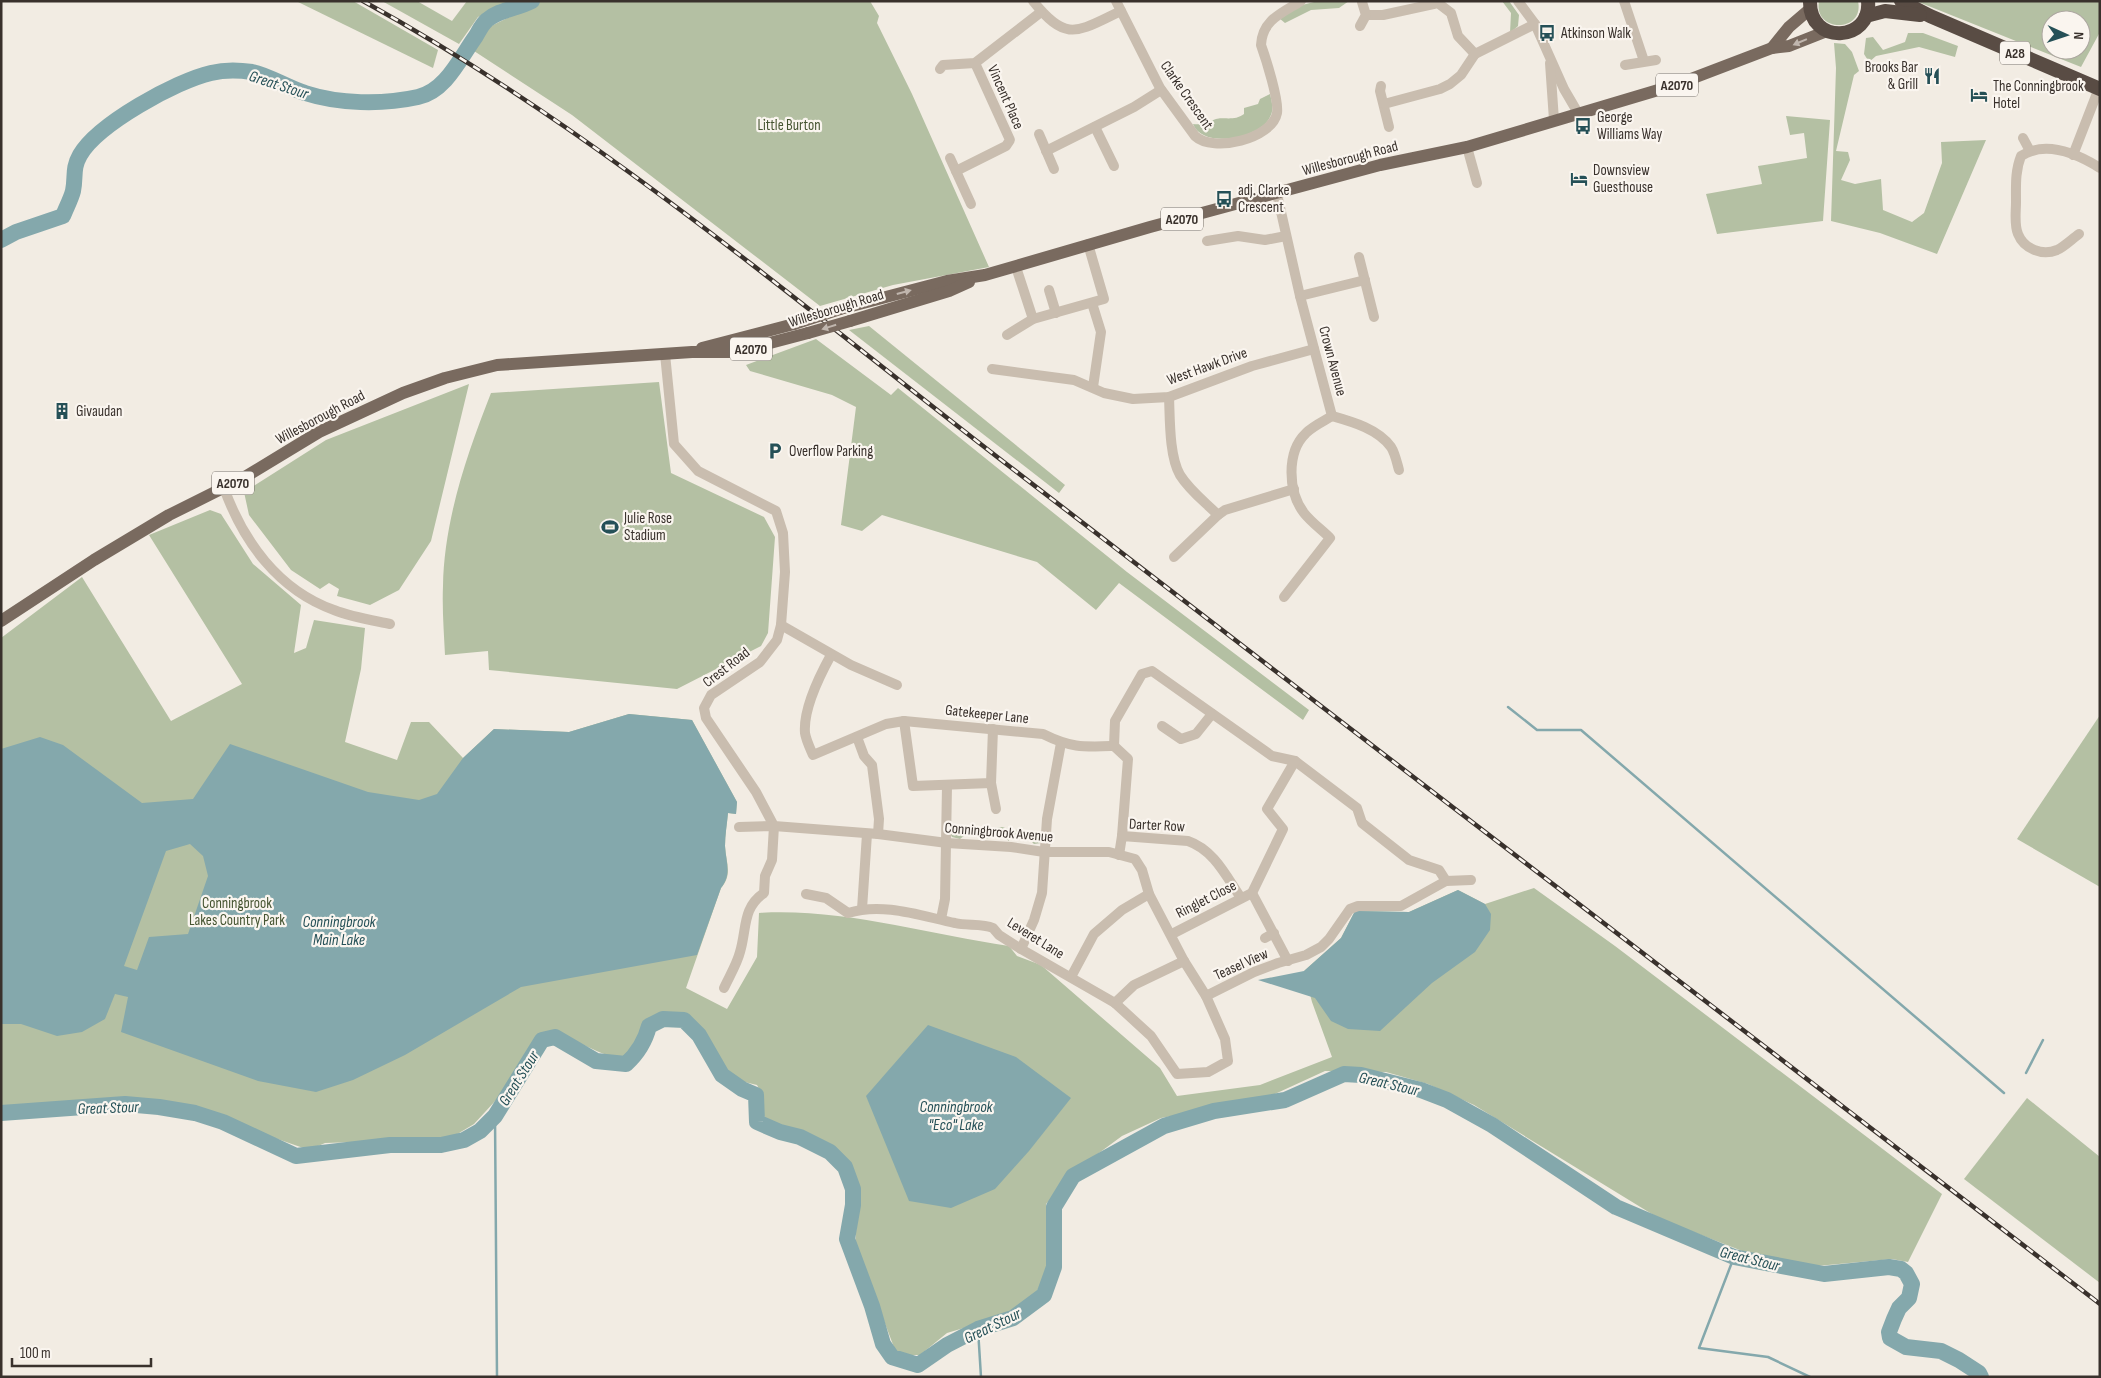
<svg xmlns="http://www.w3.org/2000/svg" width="2101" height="1378" font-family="'Sofia Sans Condensed',sans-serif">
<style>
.green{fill:#b4c0a3;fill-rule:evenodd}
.water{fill:#84a8ac;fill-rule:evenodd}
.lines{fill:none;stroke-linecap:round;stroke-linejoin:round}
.stream{stroke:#84a8ac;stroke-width:2.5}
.river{stroke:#84a8ac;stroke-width:16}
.minor{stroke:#c9bdaf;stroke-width:10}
.major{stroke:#796a5f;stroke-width:12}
.highway{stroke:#594c44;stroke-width:14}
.rail-casing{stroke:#39312c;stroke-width:4.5}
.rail{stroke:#faf5ef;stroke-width:2.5;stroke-dasharray:8;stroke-linecap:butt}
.major-bridge{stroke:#796a5f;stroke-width:12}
.oneway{fill:#c0b6ae}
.labels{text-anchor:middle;stroke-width:4.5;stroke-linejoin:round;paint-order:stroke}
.shield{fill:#faf5ef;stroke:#736c66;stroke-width:1}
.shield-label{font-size:14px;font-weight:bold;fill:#39312c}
.poi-label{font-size:15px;fill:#39312c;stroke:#faf5ef;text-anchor:start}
.street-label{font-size:15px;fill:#39312c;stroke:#faf5ef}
.park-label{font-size:15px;fill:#465532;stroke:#faf5ef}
.water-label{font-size:16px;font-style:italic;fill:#255057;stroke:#faf5ef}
</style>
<rect width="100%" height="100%" fill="#f2ece3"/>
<g class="green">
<path d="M296,1h57l85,49 -5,18z"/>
<path d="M382,1h35l35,20 15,-20h46l-35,16 -19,27z"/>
<path d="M542,1h328l9,15 -2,7 35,71 77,173 -96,18 -73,21 -248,-191 -98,-64 15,-24z"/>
<path d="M1318,1h31l-10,7 -28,2 -26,13 -6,-5 23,-13z"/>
<path d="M1502,1h7l10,14 -1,11 -8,7 1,-20z"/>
<path d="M1819,1h39c7,32 -45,32 -39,0z"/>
<path d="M1916,1h184v31l-19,35zM2051,20h30v30h-30z"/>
<path d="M1908,33h15l35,13 -3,11 -36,-10 -43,9 -7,6 -5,-8 2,-16 7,-1 10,13 22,-8z"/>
<path d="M1834,43l11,1 7,8 7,19 -5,4 -18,76 12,1 2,8 -9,20 14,4 26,-5 2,31 29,12 12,-9 18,-50 -1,-21 45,-2 -49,114 -57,-21 -49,-12 5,-153z"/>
<path d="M1270,94c2,8 4,16 0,23 -9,21 -67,33 -77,7 11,1 14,-2 23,-5 10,-2 19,2 28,-5v-6l14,-4 2,-5z"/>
<path d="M1786,116l44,4 -7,101 -106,13 -11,-40 56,-10 -4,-18 49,-8 -3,-25 -14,2z"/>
<path d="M869,326l196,159 -6,8 -210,-163z"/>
<path d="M816,339l75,56 7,-7 229,184 182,138 -6,10 -184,-137 -23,27 -59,-48 -155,-47 -20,16 -21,-6 15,-118 -24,-12 -82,-24 -4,-6z"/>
<path d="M659,382l12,91 93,44 11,20 -7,96 -7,13 -84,43 -188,-19 -1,-19 -43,4c-1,-22 -3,-46 -2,-69 1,-66 24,-132 48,-193z"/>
<path d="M469,384l-38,157 -32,49 -29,15 -33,-9 2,-7 -10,-6 -9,6 -29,-19 -42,-55 -5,-23 82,-52z"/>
<path d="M210,510l11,4 32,50 48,41 -7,48 12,-5 8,-28 51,8 -4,41 -16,73 52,18 14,-38h18l34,36 31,-29 75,3 60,-18 63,6 45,82 -1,12 -8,-1c-1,11 -3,22 -3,33 1,17 8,28 -4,42l-35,100 41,21 30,-52 2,-44c84,-5 167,21 250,33l8,10 24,9 119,103 17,28 83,-11 72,-28 -20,-55 -8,-31 37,-33 14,-27 54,1 49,-22 27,14 49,-16 81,58 327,248 -34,68 -16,-3 -75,7 -67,-12 -90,-35 -186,-114 -46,-21 -42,-12 -61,-1 -61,28 -103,19 -39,18 -42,31 -34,37 2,35 -2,35 -12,23 -17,15 -70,21 -27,22h-23l-42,-110 4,-56 -9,-25 -13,-12 -70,-31c-10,-15 -2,-23 -10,-36l-25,-6 -27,-44 -13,-15 -31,-5 -20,16 -7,20 -12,8c-29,-5 -50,-25 -77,-26l-14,15 -34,51 -23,25 -25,15 -124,4 -16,7 -40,-14 -39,-18 -63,-15 -41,-3 -125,7v-469l81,-61 89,144 71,-37 -93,-149z"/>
<path d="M2100,715v172l-83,-48z"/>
<path d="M1002,827l7,2v12c-7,-7 -18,-3 -25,-2l-2,-3 -17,-1 -5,4 -8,-2 -3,-6 14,1z"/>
<path d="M1013,829l30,7 -2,7 -7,1 -3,-3 -18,-2z"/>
<path d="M2027,1098l73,59v126l-136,-104z"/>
</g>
<g class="water">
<path d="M629,714l63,6 45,82 -1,12 -8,-1c-1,11 -3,22 -3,33 1,17 7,28 -4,42l-24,67 -176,32 -116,68 -52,25 -37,12 -58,-11 -137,-49 7,-35 -13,-3 -10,25 -23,13 -25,4 -36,-12h-20v-275l39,-12 23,8 79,58 51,-4 37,-55 138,48 51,8 18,-6 26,-36 31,-29 75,3zM190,844l13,12 5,20 -20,58 -39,3 -12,33 -13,-4 42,-115z"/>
<path d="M1458,890l27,14 6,10 -1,16 -15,22 -43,31 -52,48 -32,-2 -17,-8 -16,-23 -57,-18 46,-9 37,-33 14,-27 54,1z"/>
<path d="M928,1025l88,32 55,41 -42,53 -34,38 -44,19 -42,-7 -43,-105z"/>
</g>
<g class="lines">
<g class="stream">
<path d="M1508,707l29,23h44l423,363"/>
<path d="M2026,1073l17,-33"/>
<path d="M495,1116l2,261"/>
<path d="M1734,1257l-35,91 69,9 42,20"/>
<path d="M978,1329l3,48"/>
</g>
<g class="river">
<path d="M1,240l15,-8 47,-16c3,-8 8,-17 10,-25 3,-14 -1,-22 7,-36 18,-31 96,-74 131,-82 12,-3 28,-3 41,-1 16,3 36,16 53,21 34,11 77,12 113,4 28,-6 42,-39 58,-61 3,-5 6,-12 11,-16 13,-11 30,-11 45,-19"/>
<path d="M1,1113l124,-9 34,3 36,6 28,9 73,34 94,-11h51l23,-5 16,-9 15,-15 47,-76 13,-3 41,24 30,3c12,-11 19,-22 23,-38l14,-7 21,1 15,15 23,40 20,14 14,6 1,27 23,10 20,5 30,15 15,15 8,22v16l-6,34 25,67 11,38 9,13 26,8 29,-20 31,-16 35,-11 31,-23 10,-28v-60l19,-31 91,-50 50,-15 71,-11 59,-26 17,1 60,15 26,10 45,25 124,82 118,50 90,17 65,-7 12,2 5,4 6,11 -3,14 -10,10 -5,11 -5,13 1,6 16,9 35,4 18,9 20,13 2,4"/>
</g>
<g class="minor">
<path d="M1033,1c34,43 45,30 88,10"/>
<path d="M1116,1l44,87 35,48c18,17 77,3 82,-23 2,-13 -11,-54 -16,-68 1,-25 21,-32 40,-44"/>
<path d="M1518,1l17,23 29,65 14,24"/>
<path d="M1624,1l20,60"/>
<path d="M1366,15h17l55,-12 13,10 7,23 17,18"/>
<path d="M1360,26l6,-11 -4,-13"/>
<path d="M1550,63l4,57"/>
<path d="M1625,65l31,-5"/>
<path d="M940,69l3,-4 32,-2 66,-51"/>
<path d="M1381,86l-1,5 9,36"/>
<path d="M1384,104l56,-15 10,-5 11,-9 14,-21 60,-30"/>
<path d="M1095,127l19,39"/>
<path d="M1039,134l15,35"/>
<path d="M2023,138l7,13"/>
<path d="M1467,147l10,36"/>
<path d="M1046,151l88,-44 27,-17"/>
<path d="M2073,155l26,-67"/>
<path d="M950,158l21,46"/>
<path d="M956,171l50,-25 4,-6 -35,-77"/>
<path d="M1277,194l23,102 32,120"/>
<path d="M2079,234c-7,5 -15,13 -22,16 -15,6 -33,-1 -39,-16 -4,-9 -2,-22 -2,-32 0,-16 -1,-31 5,-46 25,-16 55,-3 79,12"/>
<path d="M1207,241l31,-5 27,4 21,-4"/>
<path d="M1359,257l15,60"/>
<path d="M1016,267l17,52"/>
<path d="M1049,290l7,23"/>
<path d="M1300,296l65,-16"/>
<path d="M1092,303l9,29 -8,55"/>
<path d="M1007,335l26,-16 71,-20 -16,-55"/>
<path d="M665,354l9,90 24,27 78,40 7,22 2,39 -4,53 -4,15 -17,22 -49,33 -7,13 2,10 50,74 18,34 104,8 69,9 64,4 33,5h65l26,7 7,11 7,24 35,67 22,35 19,43 3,22 -20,11 -31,2 -26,-38 -36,-33 -94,-54 -22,-14 -6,-7c-11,-5 -26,-2 -38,-5 -34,-7 -72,-21 -107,-10l-22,-15 -20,-4"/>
<path d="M992,369l82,11 30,13 29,6 36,-2 83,-31 62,-17"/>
<path d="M1169,397c1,21 0,59 11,78 10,16 25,27 38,40l7,-5 69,-21"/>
<path d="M1332,416c21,6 46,13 59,31 4,6 6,16 8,23"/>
<path d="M224,488c19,53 54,102 110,122 18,7 37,10 56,14"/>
<path d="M1174,557l44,-42"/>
<path d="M1284,597l46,-59c-8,-8 -19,-16 -26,-25 -16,-21 -18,-61 2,-80 7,-7 18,-12 26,-17"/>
<path d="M781,625l70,40 46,20"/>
<path d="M831,655c-11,20 -28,54 -26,78 1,7 5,15 8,22l73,-31 18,-3 139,13c28,14 40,13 71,12"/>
<path d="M904,721l9,65 78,-3 2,-54"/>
<path d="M1162,726l19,13 15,-5 16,-20"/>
<path d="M857,737l7,19 8,9 7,54 -1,15"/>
<path d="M1114,746l1,-25 27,-47 10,-3 120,85 23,5 62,47 5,15 47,37 30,10 7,11"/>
<path d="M1114,746l14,13 -6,77"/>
<path d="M991,783l5,26"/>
<path d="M1119,855l3,-19 66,5c26,9 38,35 53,57"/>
<path d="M1252,893l36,68"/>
<path d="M862,909l5,-75"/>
<path d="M941,919l4,-20 2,-113"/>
<path d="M1172,934l80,-41 31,-64 -16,-20 28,-48"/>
<path d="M1265,938l9,-5"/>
<path d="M1021,949l13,-29 8,-27 5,-74 14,-76"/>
<path d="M1071,977l23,-43 28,-24 27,-16"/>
<path d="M724,988c5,-11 13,-24 16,-36 7,-23 2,-44 24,-59l1,-17 7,-16 2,-34 -35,1"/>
<path d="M1206,996l48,-24 24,-9 28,-8 15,-8 8,-8 21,-30 8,-3h43l45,-25 25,-1"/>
<path d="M1115,1003l19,-18 50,-24"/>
</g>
<g class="major">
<path d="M1772,48l17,-21 21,-18"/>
<path d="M840,309l107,-28 38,-6 165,-48 230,-62 87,-18 208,-62 97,-37 17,-2 38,-15"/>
<path d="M850,321l99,-30 20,-9"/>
<path d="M702,348l92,-24"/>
<path d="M1,621l93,-61 75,-45 76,-38 74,-45 84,-39 42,-15 52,-13 195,-13h43l73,-19"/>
</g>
<g class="highway">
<path d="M1810,1c-1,45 62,41 58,0"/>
<path d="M1901,1l29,15 170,73"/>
<path d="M1866,16l19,-5 35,4"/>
</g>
<g class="rail-casing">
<path id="rail" d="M363,1c233,128 436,303 646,465 363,280 727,558 1091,838"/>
</g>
<use href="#rail" class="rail"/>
<g class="major-bridge">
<path d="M794,324l46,-15"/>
<path d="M808,333l42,-12"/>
</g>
</g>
<defs><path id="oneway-solid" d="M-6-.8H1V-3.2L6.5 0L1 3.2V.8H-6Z" transform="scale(1.25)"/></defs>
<g class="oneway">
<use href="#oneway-solid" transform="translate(1800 42) rotate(157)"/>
<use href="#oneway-solid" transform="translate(904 292) rotate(-15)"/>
<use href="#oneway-solid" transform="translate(829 327) rotate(163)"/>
</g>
<defs>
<g id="bus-bare" transform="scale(1.35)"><path d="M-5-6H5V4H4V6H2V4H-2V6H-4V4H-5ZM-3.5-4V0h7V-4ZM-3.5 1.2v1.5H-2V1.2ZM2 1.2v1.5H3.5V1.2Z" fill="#255057" stroke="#faf5ef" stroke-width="2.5" paint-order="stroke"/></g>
<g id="restaurant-bare" transform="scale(1.35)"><path d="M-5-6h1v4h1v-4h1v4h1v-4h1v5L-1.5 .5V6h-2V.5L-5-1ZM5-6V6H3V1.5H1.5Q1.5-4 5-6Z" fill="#255057" stroke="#faf5ef" stroke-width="2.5" paint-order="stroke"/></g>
<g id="hotel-bare" transform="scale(1.35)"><path d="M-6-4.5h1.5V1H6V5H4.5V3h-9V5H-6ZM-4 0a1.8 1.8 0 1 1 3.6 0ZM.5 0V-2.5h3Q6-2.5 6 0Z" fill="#255057" stroke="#faf5ef" stroke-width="2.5" paint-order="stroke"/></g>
<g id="building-bare" transform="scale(1.35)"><path d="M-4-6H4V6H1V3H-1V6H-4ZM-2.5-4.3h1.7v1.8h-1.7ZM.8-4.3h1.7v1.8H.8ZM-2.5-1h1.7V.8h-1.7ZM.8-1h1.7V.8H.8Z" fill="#255057" stroke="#faf5ef" stroke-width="2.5" paint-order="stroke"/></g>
<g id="parking-bare" transform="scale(1.35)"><path d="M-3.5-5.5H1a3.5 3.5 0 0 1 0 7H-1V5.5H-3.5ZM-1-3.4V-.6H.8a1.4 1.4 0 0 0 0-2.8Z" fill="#255057" stroke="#faf5ef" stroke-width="2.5" paint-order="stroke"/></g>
<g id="stadium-bare" transform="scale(1.35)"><path d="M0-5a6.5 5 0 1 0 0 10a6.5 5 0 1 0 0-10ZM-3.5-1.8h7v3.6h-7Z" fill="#255057" stroke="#faf5ef" stroke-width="2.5" paint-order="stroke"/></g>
</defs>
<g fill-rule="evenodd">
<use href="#bus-bare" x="1547" y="33"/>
<use href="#restaurant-bare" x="1932" y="76"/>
<use href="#hotel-bare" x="1979" y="95"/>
<use href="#bus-bare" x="1583" y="126"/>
<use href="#hotel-bare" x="1579" y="179"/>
<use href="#bus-bare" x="1224" y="199"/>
<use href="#building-bare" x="62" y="411"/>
<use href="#parking-bare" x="775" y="451"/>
<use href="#stadium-bare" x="610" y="527"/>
</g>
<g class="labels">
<g class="shield">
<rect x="2000" y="41.5" width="30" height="23" rx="4"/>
<rect x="1656" y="73.5" width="42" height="23" rx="4"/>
<rect x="1161" y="207.5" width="42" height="23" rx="4"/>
<rect x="730" y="337.5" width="42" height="23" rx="4"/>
<rect x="212" y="471.5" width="42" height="23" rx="4"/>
</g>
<g class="shield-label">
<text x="2015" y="58">A28</text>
<text x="1677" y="90">A2070</text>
<text x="1182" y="224">A2070</text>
<text x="751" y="354">A2070</text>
<text x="233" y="488">A2070</text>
</g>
<g class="poi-label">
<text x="1561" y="38">Atkinson Walk</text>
<text x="1918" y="72" text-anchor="end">Brooks Bar<tspan x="1918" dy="17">&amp; Grill</tspan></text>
<text x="1993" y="91">The Conningbrook<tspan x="1993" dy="17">Hotel</tspan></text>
<text x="1597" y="122">George<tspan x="1597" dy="17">Williams Way</tspan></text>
<text x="1593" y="175">Downsview<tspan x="1593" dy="17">Guesthouse</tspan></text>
<text x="1238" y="195">adj. Clarke<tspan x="1238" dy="17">Crescent</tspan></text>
<text x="76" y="416">Givaudan</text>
<text x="789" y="456">Overflow Parking</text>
<text x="624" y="523">Julie Rose<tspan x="624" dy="17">Stadium</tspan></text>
</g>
<g class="street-label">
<text transform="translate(1187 95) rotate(55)" y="5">Clarke Crescent</text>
<text transform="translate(1006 97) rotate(66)" y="5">Vincent Place</text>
<text transform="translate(1350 158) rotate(-15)" y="5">Willesborough Road</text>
<text transform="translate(836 308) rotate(-17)" y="5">Willesborough Road</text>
<text transform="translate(1333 361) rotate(75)" y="5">Crown Avenue</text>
<text transform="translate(1207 366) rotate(-20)" y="5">West Hawk Drive</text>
<text transform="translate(320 417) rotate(-28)" y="5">Willesborough Road</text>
<text transform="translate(726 667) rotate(-38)" y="5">Crest Road</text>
<text transform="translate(987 714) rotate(6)" y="5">Gatekeeper Lane</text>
<text transform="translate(1157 825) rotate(3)" y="5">Darter Row</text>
<text transform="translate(999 832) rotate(5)" y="5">Conningbrook Avenue</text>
<text transform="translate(1206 899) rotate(-27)" y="5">Ringlet Close</text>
<text transform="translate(1036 938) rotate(32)" y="5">Leveret Lane</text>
<text transform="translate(1241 964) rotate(-24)" y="5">Teasel View</text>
</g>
<g class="park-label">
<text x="789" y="130">Little Burton</text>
<text x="237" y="908">Conningbrook<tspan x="237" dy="17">Lakes Country Park</tspan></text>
</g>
<g class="water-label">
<text transform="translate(279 84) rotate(18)" y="6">Great Stour</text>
<text x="339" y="927">Conningbrook<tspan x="339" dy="18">Main Lake</tspan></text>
<text transform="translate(518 1078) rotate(-58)" y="6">Great Stour</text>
<text transform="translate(1389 1083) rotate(13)" y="6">Great Stour</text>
<text x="956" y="1112">Conningbrook<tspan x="956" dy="18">"Eco" Lake</tspan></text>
<text transform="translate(108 1107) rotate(-2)" y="6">Great Stour</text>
<text transform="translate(1750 1258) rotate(14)" y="6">Great Stour</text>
<text transform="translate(992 1325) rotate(-26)" y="6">Great Stour</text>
</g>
</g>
<rect width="2101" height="1378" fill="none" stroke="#39312c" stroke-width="5"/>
<g transform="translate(2066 35) rotate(93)"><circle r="24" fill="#faf5ef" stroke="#ada7a1"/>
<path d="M0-4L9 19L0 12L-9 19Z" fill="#255057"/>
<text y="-8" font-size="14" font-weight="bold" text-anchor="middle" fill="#39312c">N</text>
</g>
<path d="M12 1358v8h139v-8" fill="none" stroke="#39312c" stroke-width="2.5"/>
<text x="20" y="1358" font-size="15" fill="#39312c" stroke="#faf5ef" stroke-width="4" paint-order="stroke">100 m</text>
</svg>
